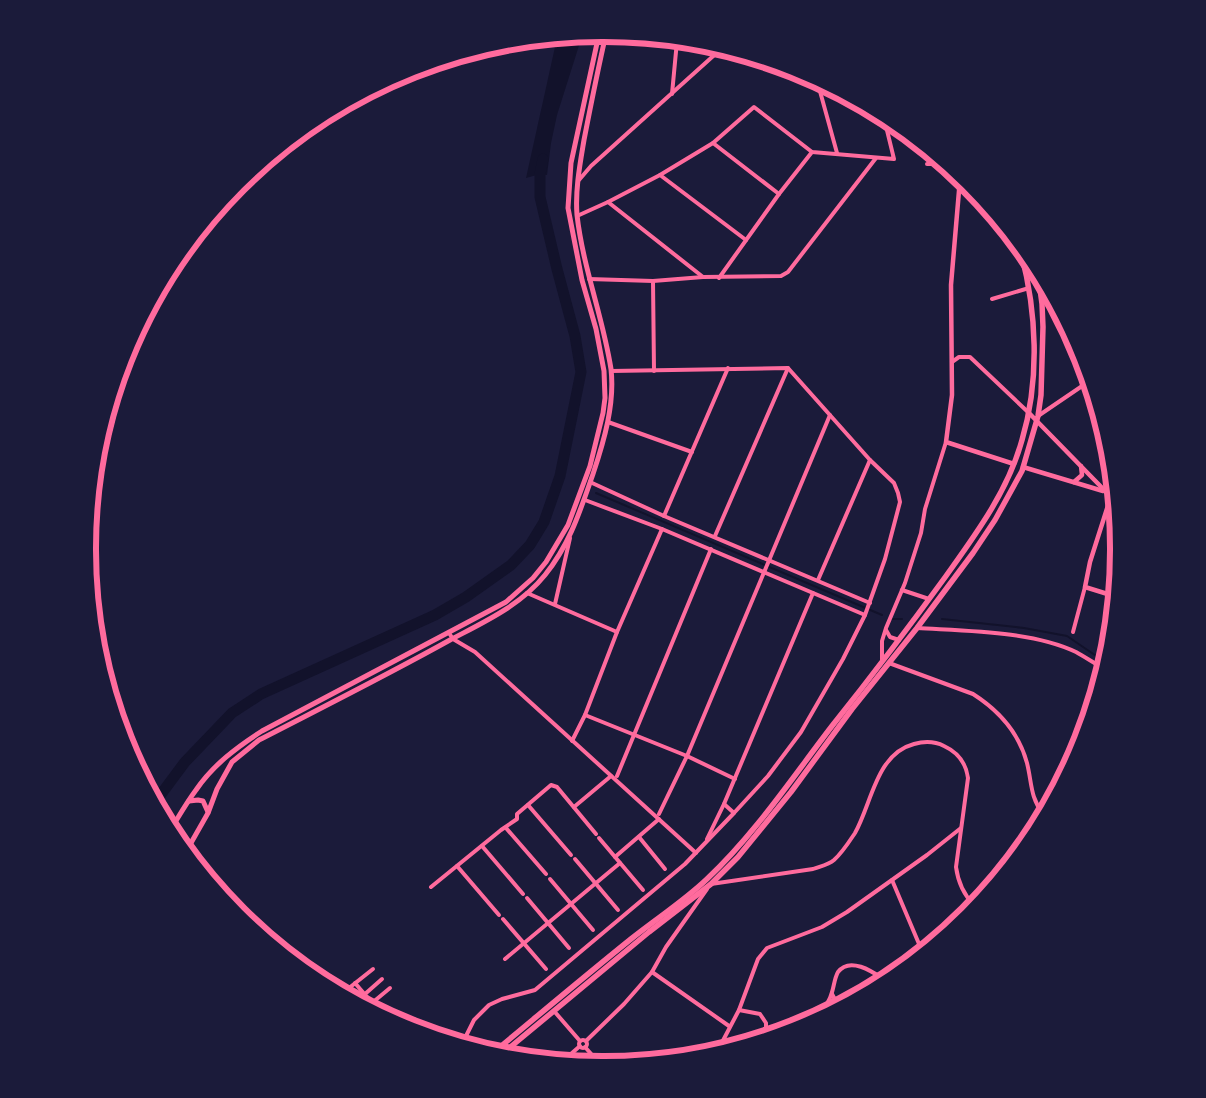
<svg xmlns="http://www.w3.org/2000/svg" width="1206" height="1098" font-family="'Work Sans',sans-serif">
<style>
.water{fill:#12122b}
.lines{fill:none;stroke-linecap:round;stroke-linejoin:round}
.stream{stroke:#12122b;stroke-width:2}
.river{stroke:#12122b;stroke-width:11}
.minor{stroke:#ff6b9d;stroke-width:4}
.tertiary{stroke:#ff6b9d;stroke-width:4.5}
.secondary{stroke:#ff6b9d;stroke-width:5}
.trunk{stroke:#ff6b9d;stroke-width:5.5}
.rim{fill:none;stroke:#ff6b9d;stroke-width:6}
</style>
<rect width="100%" height="100%" fill="#1b1b3a"/>
<path class="water" d="M582,36l-25,79 -6,28 -4,32 -7,-1 -14,4 31,-140z"/>
<g class="lines">
<g class="stream">
<path d="M596,493l286,122"/>
<path d="M892,619h10"/>
<path d="M942,619l82,9 43,8 38,26"/>
</g>
<path class="river" d="M156,801l29,-39 47,-49 29,-19 174,-79 31,-18 45,-32 19,-20 14,-23 16,-46 21,-104 -6,-36 -18,-67 -17,-72v-23l3,-15"/>
<g class="minor">
<path d="M818,84l19,69"/>
<path d="M672,94l5,-53"/>
<path d="M713,143l66,51"/>
<path d="M927,164h16"/>
<path d="M660,175l86,65"/>
<path d="M579,180l12,-14 130,-117"/>
<path d="M608,202l95,75"/>
<path d="M577,216l31,-14 52,-27 53,-32 41,-36 58,45 82,7 -10,-41"/>
<path d="M719,278l60,-84 33,-42"/>
<path d="M589,279l64,2 50,-4 78,-1 7,-4 88,-114"/>
<path d="M653,281l1,90"/>
<path d="M1040,283l9,13"/>
<path d="M992,299l37,-11"/>
<path d="M952,362l7,-5h11l59,56"/>
<path d="M1038,416l50,-34"/>
<path d="M608,422l84,30"/>
<path d="M590,482l74,34 206,87"/>
<path d="M585,500l77,29 203,86"/>
<path d="M664,516l64,-148"/>
<path d="M715,536l73,-168"/>
<path d="M818,580l52,-120"/>
<path d="M902,590l27,9"/>
<path d="M527,593l90,39"/>
<path d="M555,604l15,-66"/>
<path d="M917,628c49,3 115,3 159,24 9,5 18,11 27,16"/>
<path d="M886,630l4,7 9,3"/>
<path d="M1073,632l12,-45"/>
<path d="M449,633l4,6 22,13 221,201"/>
<path d="M882,662v-21l4,-13 19,-45 16,-50 4,-24 21,-67"/>
<path d="M889,663l84,31c25,16 46,39 54,69 5,20 3,34 16,51"/>
<path d="M585,715l102,41 48,23"/>
<path d="M572,741l13,-26 32,-83 45,-103"/>
<path d="M617,776l94,-227"/>
<path d="M724,804l10,9"/>
<path d="M528,805l43,50"/>
<path d="M574,807l37,-31"/>
<path d="M659,814l28,-58 143,-341"/>
<path d="M506,828l40,46"/>
<path d="M639,837l26,32"/>
<path d="M599,838l44,52"/>
<path d="M707,839l17,-35 89,-211"/>
<path d="M482,846l41,48"/>
<path d="M615,857l44,-38"/>
<path d="M575,859l43,51"/>
<path d="M1011,861l25,-34"/>
<path d="M457,866l42,49"/>
<path d="M550,879l43,51"/>
<path d="M892,880l30,71"/>
<path d="M711,884l102,-15c8,-3 15,-4 21,-9 8,-7 15,-18 21,-27 17,-30 21,-79 59,-89 11,-3 20,-3 30,2 13,6 22,17 24,32l-12,89c2,15 7,27 18,38"/>
<path d="M431,887l70,-57 16,-11v-5l34,-29 6,2 39,47"/>
<path d="M527,898l42,50"/>
<path d="M503,919l43,50"/>
<path d="M505,959l115,-96"/>
<path d="M652,972l77,54"/>
<path d="M355,983l23,27"/>
<path d="M344,992l29,-23"/>
<path d="M365,994l17,-15"/>
<path d="M832,994l6,11"/>
<path d="M372,1003l18,-15"/>
<path d="M739,1010l21,4 6,9v12"/>
<path d="M554,1011l26,30"/>
<path d="M822,1013c2,-6 7,-11 9,-18 3,-7 3,-16 7,-23 12,-16 35,0 47,8"/>
<path d="M419,1029l3,-2"/>
<circle cx="583" cy="1044" r="4"/>
<path d="M586,1041l38,-37 28,-32 14,-25 41,-58"/>
<path d="M463,1042l11,-22 15,-15 13,-6 33,-9 150,-126 49,-51 34,-37 33,-44 42,-73 22,-44 20,-56 15,-57 -2,-9 -4,-10 -24,-23 -82,-92 -177,3"/>
<path d="M585,1047l15,17"/>
<path d="M718,1050l21,-40 19,-51 9,-11 55,-21 25,-15 80,-57 34,-27"/>
<path d="M564,1060l16,-14"/>
</g>
<g class="tertiary">
<path d="M960,179l-9,106 1,110 -6,47 68,22"/>
<path d="M1029,413l84,86"/>
<path d="M1023,467l80,24"/>
<path d="M1074,482l8,-7 -1,-9"/>
<path d="M1111,496l-21,66 -5,25 29,9"/>
</g>
<g class="secondary">
<path d="M189,801l9,-1 5,1 5,11"/>
<path d="M171,829c8,-13 16,-27 25,-39 17,-25 41,-43 66,-59l244,-129 27,-24 13,-16 22,-37 22,-59 13,-53 2,-15 -1,-27 -8,-42 -14,-49 -14,-72 3,-45 28,-129"/>
<path d="M187,850l21,-37 9,-24 15,-27 27,-22c64,-33 128,-65 191,-100 34,-18 70,-34 95,-65 25,-31 35,-64 48,-101 11,-33 22,-70 18,-105 -8,-52 -28,-101 -34,-154 -2,-25 3,-51 7,-75 7,-36 14,-71 22,-106"/>
</g>
<g class="trunk">
<path d="M494,1052c46,-38 91,-76 137,-113 25,-20 53,-38 76,-60 48,-45 85,-101 125,-153 39,-49 77,-99 114,-150 30,-42 62,-85 76,-136 18,-61 15,-129 -2,-191"/>
<path d="M502,1054l147,-122 62,-48 27,-27 53,-65 61,-83 65,-81 56,-75 22,-33 27,-49 16,-55 3,-21 2,-68 -1,-23 -4,-30"/>
</g>
</g>
<path d="M0 0H1206V1098H0ZM602 42H604A506 506 0 0 1 1110 548V550A506 506 0 0 1 604 1056H602A506 506 0 0 1 96 550V548A506 506 0 0 1 602 42Z" fill="#1b1b3a" fill-rule="evenodd"/>
<path class="rim" d="M602 42H604A506 506 0 0 1 1110 548V550A506 506 0 0 1 604 1056H602A506 506 0 0 1 96 550V548A506 506 0 0 1 602 42Z"/>
</svg>
